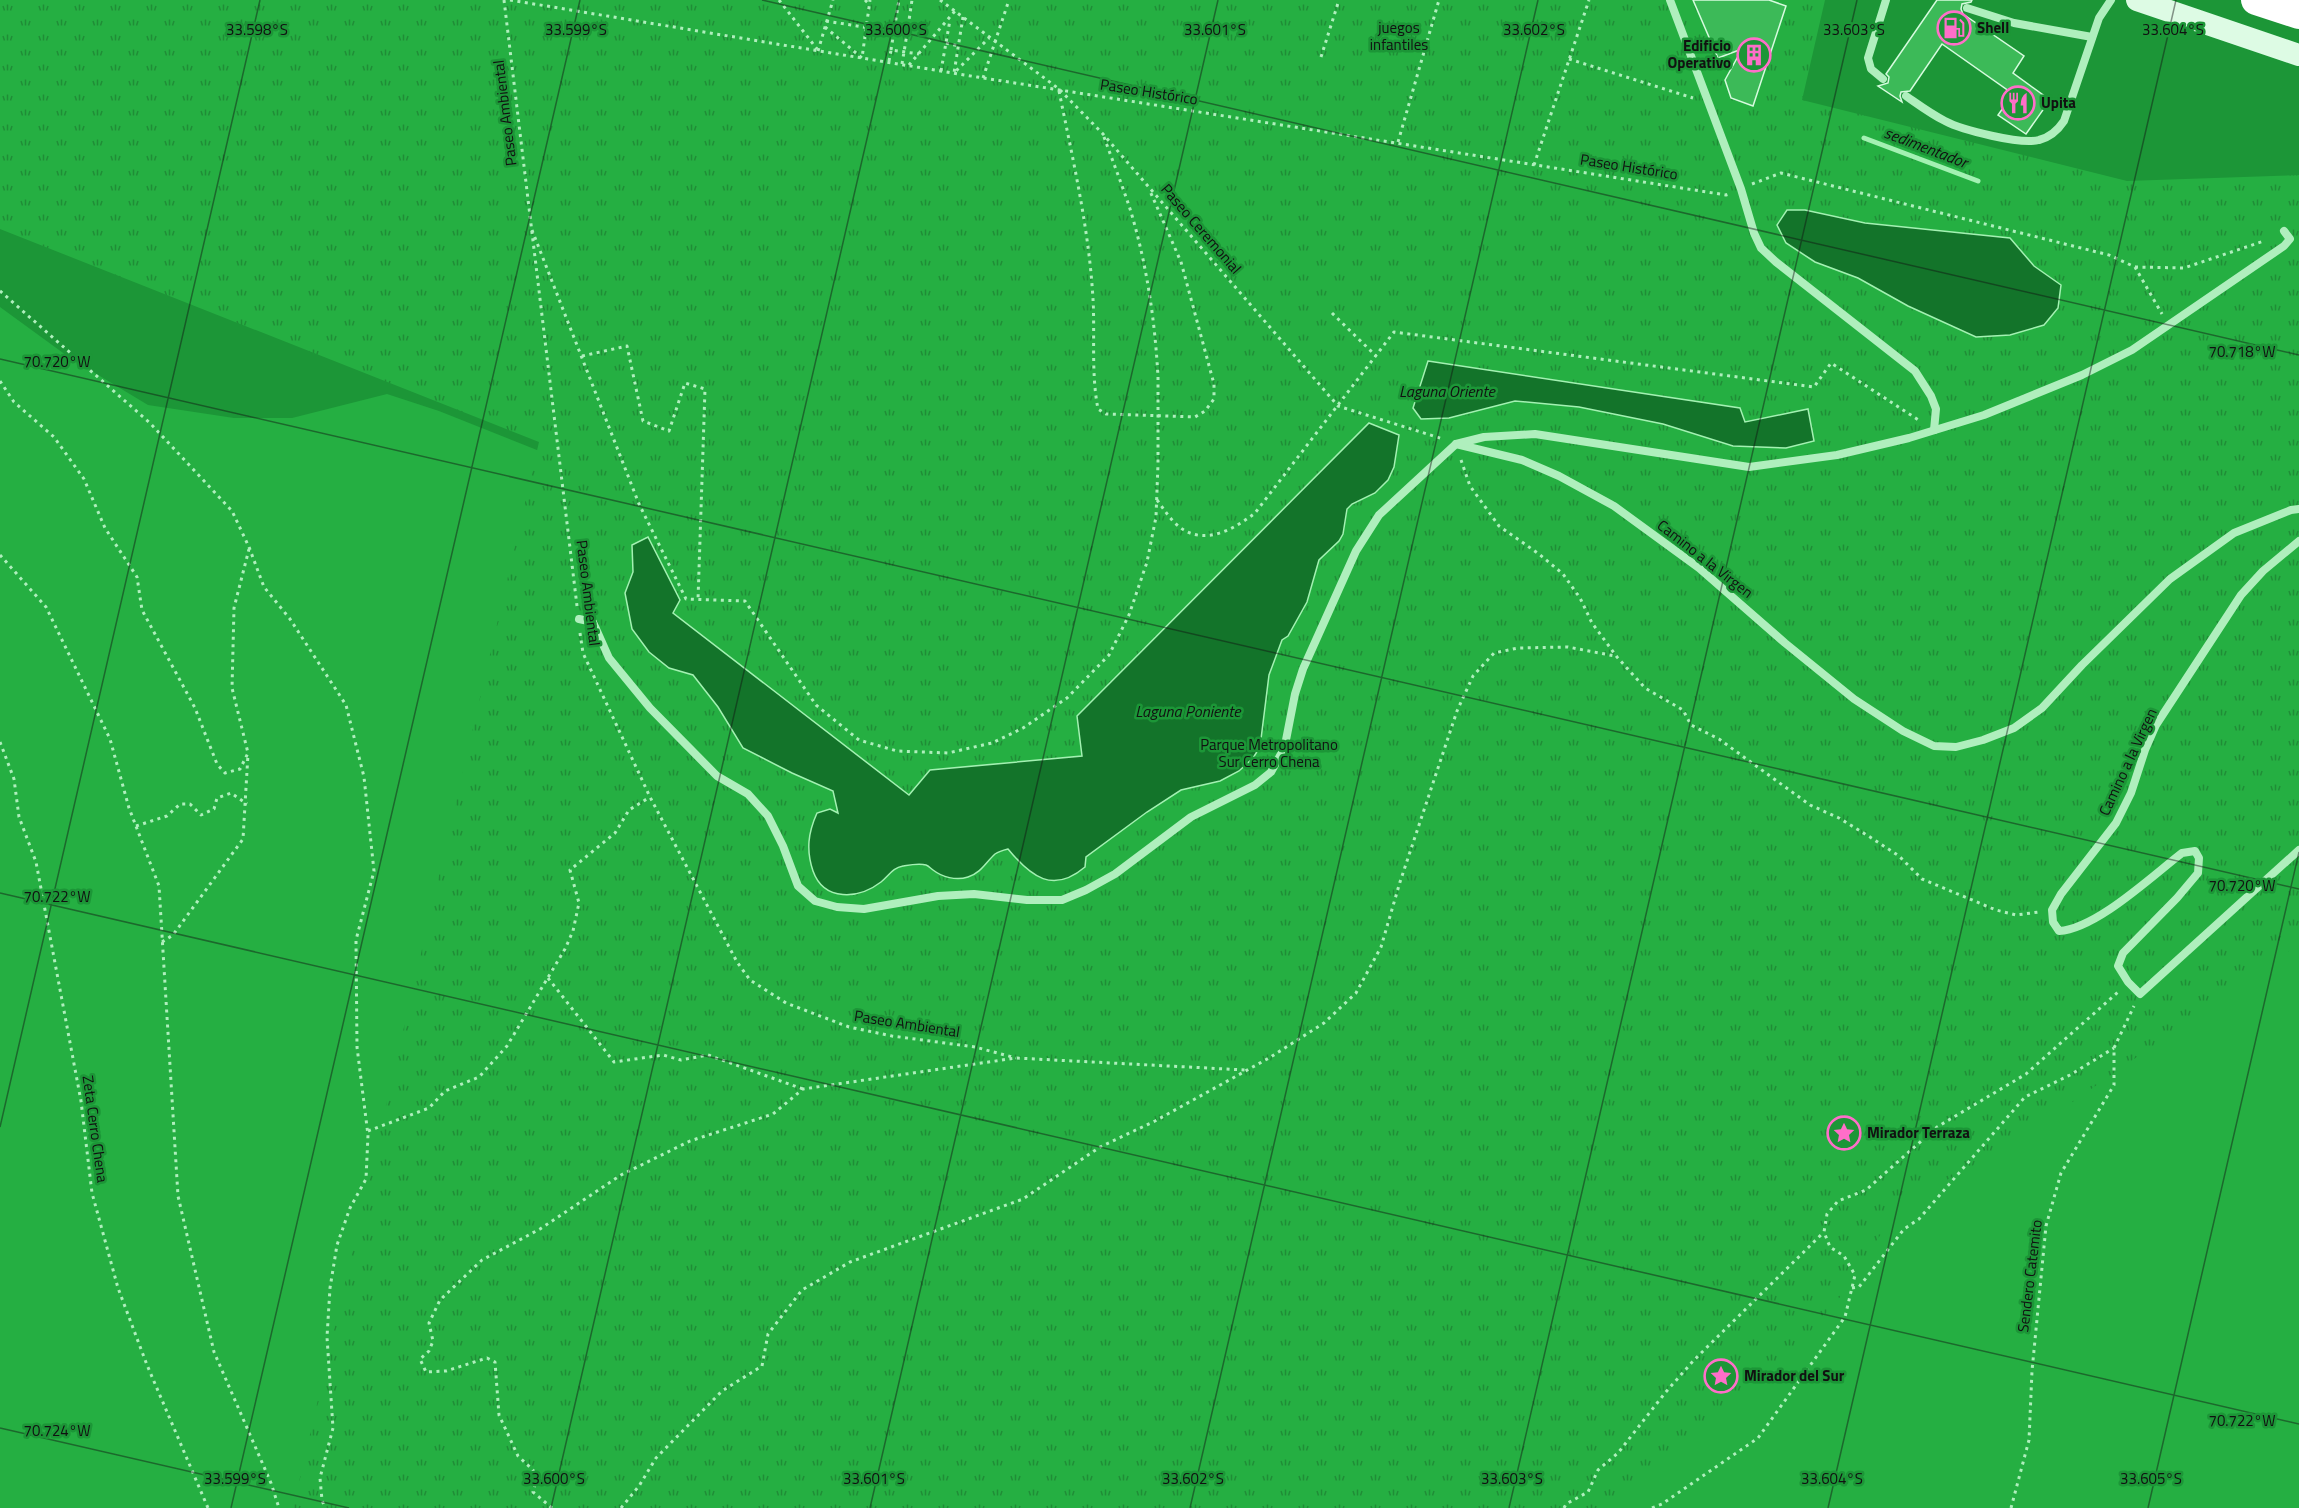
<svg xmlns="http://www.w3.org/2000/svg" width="2299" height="1508" font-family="'Titillium Web',sans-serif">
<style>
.grass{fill:#25af42}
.park{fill:url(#park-tufts)}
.water{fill:#13742a;stroke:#a3f1b2;stroke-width:1.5}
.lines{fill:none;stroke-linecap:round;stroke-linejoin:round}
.stream{stroke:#a3f1b2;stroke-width:5}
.building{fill:#3cba58;stroke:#d6fbde;stroke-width:1.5}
.path{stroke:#afefbd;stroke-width:3;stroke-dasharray:3 4.5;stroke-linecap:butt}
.lane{stroke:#afefbd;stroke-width:8}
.secondary{stroke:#ddfbe4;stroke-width:22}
.highway{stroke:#fff;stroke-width:30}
.path-bridge{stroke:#afefbd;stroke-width:3;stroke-dasharray:3 4.5;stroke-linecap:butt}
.ticks{fill:none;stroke:#111;stroke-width:1.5;stroke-opacity:0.45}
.labels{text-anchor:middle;stroke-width:5;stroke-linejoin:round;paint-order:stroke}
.park-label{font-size:15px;fill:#111;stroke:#1c9637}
.poi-label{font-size:15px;font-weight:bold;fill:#111;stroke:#1c9637;text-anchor:start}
.street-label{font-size:15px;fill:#111;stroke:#1c9637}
.water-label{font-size:16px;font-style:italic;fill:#111;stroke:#1c9637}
.ticks-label{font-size:15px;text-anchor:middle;fill:#111;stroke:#1c9637;stroke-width:5;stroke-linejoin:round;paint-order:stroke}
</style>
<defs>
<pattern id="park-tufts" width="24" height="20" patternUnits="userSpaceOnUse" patternTransform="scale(1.5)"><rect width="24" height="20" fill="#25af42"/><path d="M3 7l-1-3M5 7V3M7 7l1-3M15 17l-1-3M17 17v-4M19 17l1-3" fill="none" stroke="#1f8d36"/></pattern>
</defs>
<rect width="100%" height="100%" fill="#1c9637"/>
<path class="grass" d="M2299,271v1237h-2299v-1201l70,51 78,47 86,13h58l95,-24 52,17 98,39 39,208z"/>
<path class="park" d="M0,0h1825l-23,100 325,81 172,-6v769l-288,201 -112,61 -58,90 -47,54 -59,46 -131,112h-1311l246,-1066 -539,-213z"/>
<g class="water">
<path d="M1787,210h18l60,13 145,15 24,28 27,19 -3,23 -14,17 -34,10 -34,2 -68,-31 -50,-28 -43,-16 -29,-19 -9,-18z"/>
<path d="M1428,361l312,47 5,14 63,-13 6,32 -28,7 -53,-2 -70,-22 -84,-17 -64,-6 -66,17 -28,1 -8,-11z"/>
<path d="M1369,423l30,12 -5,32 -6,13 -13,13 -23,11 -5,5 -4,25 -4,7 -20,19 -12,42 -19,34 -6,4 -13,35 -9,72 -7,11 -14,13 -19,10 -39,9 -34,22 -61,45 -1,10c-32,27 -54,10 -77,-18 -4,1 -10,3 -13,5 -9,8 -14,19 -27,23 -12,4 -26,0 -35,-7 -3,-2 -4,-4 -7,-5 -7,-2 -17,0 -23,1 -11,2 -14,10 -22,16 -22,17 -57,20 -68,-11 -7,-21 -5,-38 4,-58l13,-4 8,4 -5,-22 -41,-18 -49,-25 -25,-41 -25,-32 -24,-7 -20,-16 -17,-23 -7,-36 8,-21 -1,-27 16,-8 32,63 -7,13 236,182 21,-25 152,-14 -5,-40z"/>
</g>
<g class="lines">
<path class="stream" d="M1864,138l114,43"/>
</g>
<g class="building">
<path d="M1693,0h76l17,6 -33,100 -22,-8 -6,-18 17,-31 -24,9z"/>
<path d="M1937,0h35l-1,2 -9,2 -1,5 2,5 61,42 -11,17 37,27 -24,34 -28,-19 15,-21 -71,-50 -32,47 -9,1 -1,4 2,6 -24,-16 10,-3 1,-6 -3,-3z"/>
</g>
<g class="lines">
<g class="path">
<path d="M504,0l73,606"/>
<path d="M510,0l467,77 749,118 3,-1"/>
<path d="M779,0l38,49"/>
<path d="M865,0l4,4"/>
<path d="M940,0l119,89 44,45 235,272 105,33"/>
<path d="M963,17l-9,56 35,-35"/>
<path d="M826,21l81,13 5,-34"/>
<path d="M825,27l37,31 8,-58"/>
<path d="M946,43l13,3"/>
<path d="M891,50l8,-50"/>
<path d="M818,51l15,-51"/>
<path d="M1321,57l18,-57"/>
<path d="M1569,59l124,39"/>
<path d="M889,61l2,-11 28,4"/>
<path d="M902,64l5,-30"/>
<path d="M909,65l46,-54"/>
<path d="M941,71l9,-51"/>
<path d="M983,78l26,-78"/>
<path d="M1059,91c14,69 30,138 34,208 2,37 -2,74 5,110l8,5 89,3 10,-6 9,-12v-15l-33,-122 -31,-71"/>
<path d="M1104,137c9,25 19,50 27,75 16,54 24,109 27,165"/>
<path d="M1398,142l41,-142"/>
<path d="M1534,165l55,-165"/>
<path d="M1752,184l29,-11 328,82 26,12 27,47"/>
<path d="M532,230l107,274 47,95 59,2 71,104 43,35 38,11 51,2 44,-10 31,-15 44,-30 42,-43 20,-40 18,-53 9,-45 2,-53"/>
<path d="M2135,267l49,1 80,-27"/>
<path d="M0,291l150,132 82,88 17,36 15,40 26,32 56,86 18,72 10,94 -18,69 1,107 11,88 -2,44 -16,29 -13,37 -7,43 -3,49 6,91 -13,50 2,22 3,8"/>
<path d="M1332,313l44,43"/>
<path d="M582,356l45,-10 16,75 26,10 16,-48 20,6 -7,211"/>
<path d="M0,381l14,21 40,35 30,42 21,49 32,49 5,33 53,98 22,56 8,9 15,-4 8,-16 -16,-65 2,-80 15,-59"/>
<path d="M1461,460l9,26 29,40 40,28 24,20 17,24 12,25 25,34 28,31 38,22 8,15 28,14 91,66 29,13 31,19 29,19 23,23 74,31 20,5 23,-3"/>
<path d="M1157,500c6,8 11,16 18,23 25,25 57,8 80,-10l139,-181 420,55 17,-24 89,58"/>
<path d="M0,555l46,52 64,132 19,69 30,78 19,310 36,156 57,131 8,25"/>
<path d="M580,633l3,20 67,144 87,165 13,18 36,23 63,24 43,9 83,11 41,11"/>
<path d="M0,742l14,37 5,38 17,45 45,239 11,92 26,95 29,77 61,143"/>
<path d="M136,826l31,-10 13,-12h10l11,11 13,-6 3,-11 14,-5 16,11"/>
<path d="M162,942l11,-7 70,-96 5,-85"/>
<path d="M548,978l66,84 49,-7 18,5 27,-5 95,34"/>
<path d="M368,1131l61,-23 16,-17 34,-14 28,-31 58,-97 8,-18 6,-28 -9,-33 45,-37 14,-23 21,-13"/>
<path d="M1852,1288l7,-1 45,-58 15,-10 106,-122 45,-22 44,-27"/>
<path d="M552,1508l-19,-16 3,-11 -3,-11 -15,-14 -19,-41 -4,-53 -8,-4 -41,13 -20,1 -6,-13 9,-8 4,-10 -4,-18 11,-23 42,-40 58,-31 81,-54 69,-34 83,-27 30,-25 213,-31 229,12"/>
<path d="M621,1508l18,-22 17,-28 66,-67 40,-25 6,-32 34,-44 48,-28 173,-63 77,-52 55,-26 114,-63 55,-35 32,-30 25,-46 19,-65 57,-171 16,-35 21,-23 24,-5 50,-1 47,9"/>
<path d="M1564,1508l2,-4 22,-12 10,-22 20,-17 47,-60 29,-33 130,-128"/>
<path d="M1652,1508l10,-4 96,-66 87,-121 10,-42 -11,-19 -14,-9 -6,-15 3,-18 11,-13 28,-11 71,-63 89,-53 92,-82"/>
<path d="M2011,1508l18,-68 3,-69 14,-145 15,-53 53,-88v-37l20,-42"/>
</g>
<g class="lane">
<path d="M1670,0l71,189 13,44 7,15 15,14 139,109 16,25 5,13 -2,21"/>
<path d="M1967,8l47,15 78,14"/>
<path d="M1883,79l-12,-10 -3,-11 18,-58"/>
<path d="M1906,96c13,9 25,18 39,25 17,9 76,24 94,19 12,-3 19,-10 25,-19l35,-103 12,-18"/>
<path d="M1456,444l66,16 37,16 55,30 85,62 86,75 69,56 49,32 31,15 22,1 27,-7 31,-12 28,-20 40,-43 88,-86 64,-46 57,-23 8,-1"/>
<path d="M2299,541l-36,30 -22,24 -85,130 -11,25 -14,43 -15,30 -55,71 -9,16 1,12 6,9c37,-2 93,-55 123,-78l13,-2 4,7 -1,15 -21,25 -54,55 -5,13 10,16 12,12 159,-144"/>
<path d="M579,619l14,3 16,36 41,50 67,68 31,18 20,22 15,30 15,40 17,15 22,6 27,2 74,-13 36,-2 53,6h35l24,-10 29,-16 76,-57 64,-32 16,-13 10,-18 5,-14 9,-46 8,-25 53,-118 23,-36 77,-71 28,-7 51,-3 214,33 88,-12 72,-17 75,-23 98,-40 50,-25 152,-104 6,-7 -6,-8"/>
</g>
<path class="secondary" d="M2137,0l162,55"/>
<path class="highway" d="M2256,0l43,14"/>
<path class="path-bridge" d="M1158,377v87"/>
</g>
<path class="ticks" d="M762,0l1537,355M0,359l2299,530M0,893l2299,531M0,1127l260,-1127M0,1428l349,80M231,1508l349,-1508M551,1508l348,-1508M870,1508l348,-1508M1190,1508l348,-1508M1509,1508l348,-1508M1828,1508l348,-1508M2148,1508l151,-656"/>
<defs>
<g id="fuel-ring" transform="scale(1.725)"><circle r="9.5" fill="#1c9637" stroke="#ff6ec9" stroke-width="1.5"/><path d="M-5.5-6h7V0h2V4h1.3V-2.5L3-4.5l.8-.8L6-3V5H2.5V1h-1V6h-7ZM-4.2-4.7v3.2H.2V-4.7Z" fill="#ff6ec9"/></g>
<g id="building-ring" transform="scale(1.725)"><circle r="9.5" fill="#1c9637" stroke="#ff6ec9" stroke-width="1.5"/><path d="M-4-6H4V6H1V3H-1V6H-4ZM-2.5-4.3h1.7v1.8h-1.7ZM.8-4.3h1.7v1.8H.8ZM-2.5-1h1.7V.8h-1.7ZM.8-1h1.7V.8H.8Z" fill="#ff6ec9"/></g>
<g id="restaurant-ring" transform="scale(1.725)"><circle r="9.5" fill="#1c9637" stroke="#ff6ec9" stroke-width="1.5"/><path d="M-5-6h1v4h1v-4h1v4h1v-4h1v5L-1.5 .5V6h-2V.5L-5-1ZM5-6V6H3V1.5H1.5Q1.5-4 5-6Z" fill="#ff6ec9"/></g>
<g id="sight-ring" transform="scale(1.725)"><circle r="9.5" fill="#1c9637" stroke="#ff6ec9" stroke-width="1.5"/><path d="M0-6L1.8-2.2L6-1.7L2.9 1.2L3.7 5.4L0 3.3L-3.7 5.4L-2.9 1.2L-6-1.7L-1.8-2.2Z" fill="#ff6ec9"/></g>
</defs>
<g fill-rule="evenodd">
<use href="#fuel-ring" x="1954" y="28"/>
<use href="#building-ring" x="1754" y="55"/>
<use href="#restaurant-ring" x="2018" y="103"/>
<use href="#sight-ring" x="1844" y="1133"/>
<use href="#sight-ring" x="1721" y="1376"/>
</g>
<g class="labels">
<g class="park-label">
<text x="1399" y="33">juegos<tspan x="1399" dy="17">infantiles</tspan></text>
<text x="1269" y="750">Parque Metropolitano<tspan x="1269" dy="17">Sur Cerro Chena</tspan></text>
</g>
<g class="poi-label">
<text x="1977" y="33">Shell</text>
<text x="1731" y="51" text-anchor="end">Edificio<tspan x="1731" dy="17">Operativo</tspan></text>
<text x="2041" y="108">Upita</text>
<text x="1867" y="1138">Mirador Terraza</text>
<text x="1744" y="1381">Mirador del Sur</text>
</g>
<g class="street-label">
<text transform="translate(1149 92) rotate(9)" y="5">Paseo Histórico</text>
<text transform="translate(505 113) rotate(-97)" y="5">Paseo Ambiental</text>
<text transform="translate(1629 167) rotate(9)" y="5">Paseo Histórico</text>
<text transform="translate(1201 229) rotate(49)" y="5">Paseo Ceremonial</text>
<text transform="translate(1705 559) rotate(38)" y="5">Camino a la Virgen</text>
<text transform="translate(588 593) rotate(83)" y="5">Paseo Ambiental</text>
<text transform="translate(2128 762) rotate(-65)" y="5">Camino a la Virgen</text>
<text transform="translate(907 1024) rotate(9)" y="5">Paseo Ambiental</text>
<text transform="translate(95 1129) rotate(82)" y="5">Zeta Cerro Chena</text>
<text transform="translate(2030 1276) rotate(-83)" y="5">Sendero Catemito</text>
</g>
<g class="water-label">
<text transform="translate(1926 147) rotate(21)" y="6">sedimentador</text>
<text x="1447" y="397">Laguna Oriente</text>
<text x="1188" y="717">Laguna Poniente</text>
</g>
</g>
<g class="ticks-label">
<text x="257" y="35">33.598°S</text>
<text x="576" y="35">33.599°S</text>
<text x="896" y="35">33.600°S</text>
<text x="1215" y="35">33.601°S</text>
<text x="1534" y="35">33.602°S</text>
<text x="1854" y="35">33.603°S</text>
<text x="2173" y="35">33.604°S</text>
<text x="2242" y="357">70.718°W</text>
<text x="57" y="367">70.720°W</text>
<text x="2242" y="891">70.720°W</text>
<text x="57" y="902">70.722°W</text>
<text x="2242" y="1426">70.722°W</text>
<text x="57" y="1436">70.724°W</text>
<text x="235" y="1484">33.599°S</text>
<text x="554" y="1484">33.600°S</text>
<text x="874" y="1484">33.601°S</text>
<text x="1193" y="1484">33.602°S</text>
<text x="1512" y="1484">33.603°S</text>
<text x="1832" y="1484">33.604°S</text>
<text x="2151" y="1484">33.605°S</text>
</g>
</svg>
